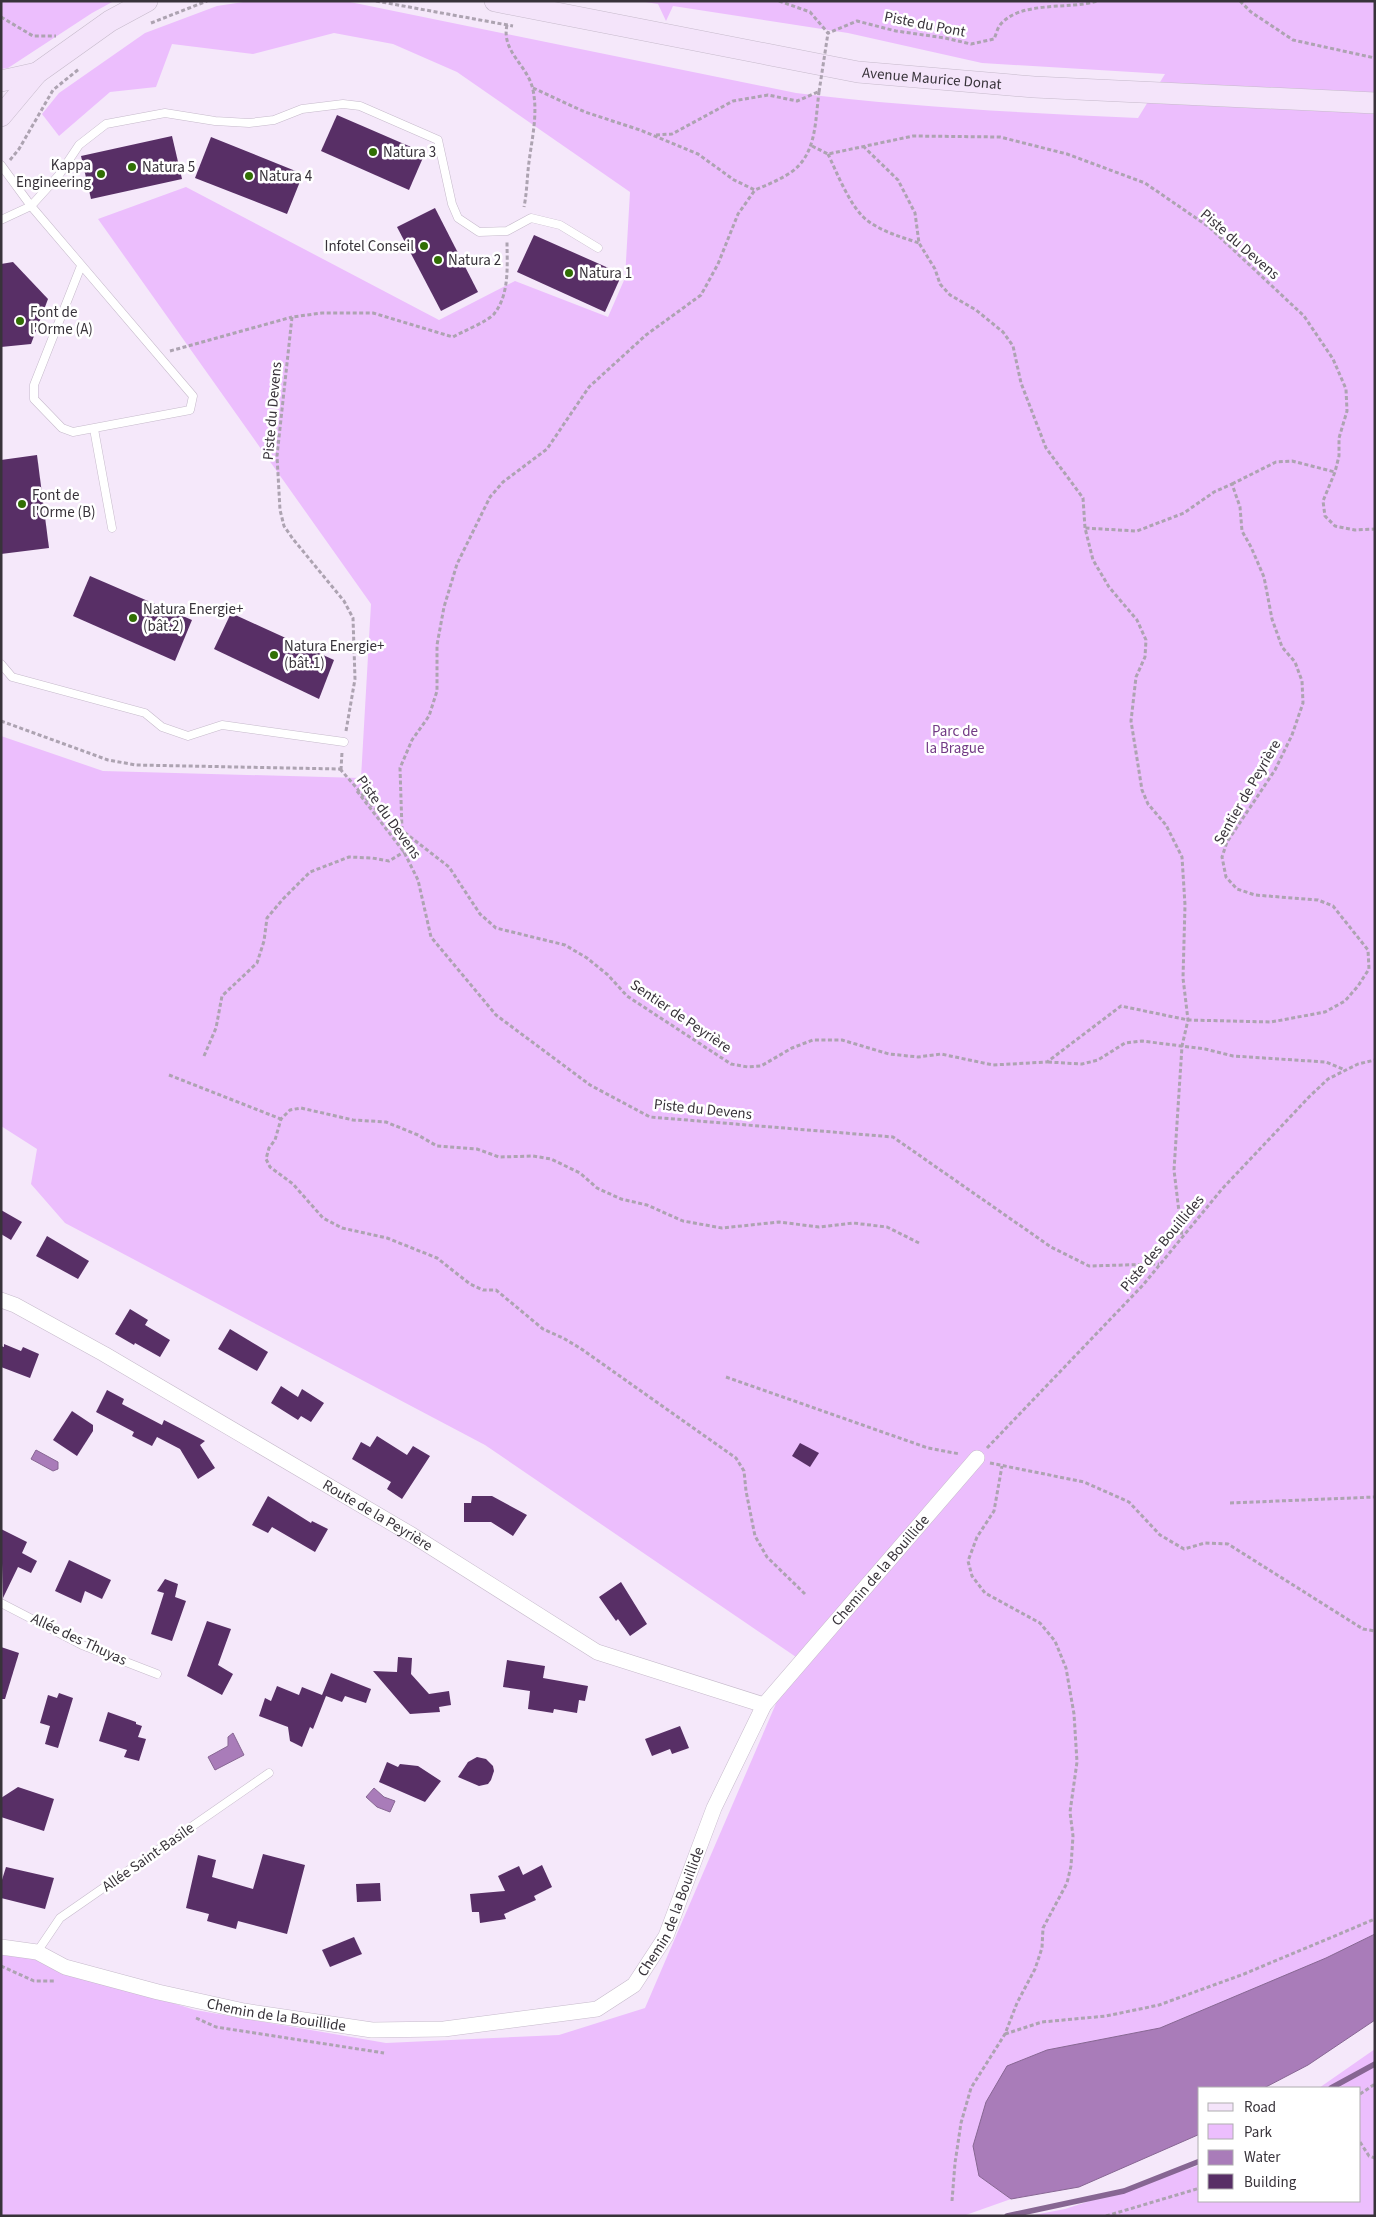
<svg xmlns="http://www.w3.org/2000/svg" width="1376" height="2217" font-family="'Source Sans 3',sans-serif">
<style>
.green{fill:#ecbefd}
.water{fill:#a97cb9;stroke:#876693}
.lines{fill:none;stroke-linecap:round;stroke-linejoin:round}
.stream{stroke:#876693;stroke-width:5.5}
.building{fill:#582f66}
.service-casing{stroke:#c6bacb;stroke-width:9}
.minor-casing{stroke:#c6bacb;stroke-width:16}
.secondary-casing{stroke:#c6bacb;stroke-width:22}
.path{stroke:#ada3b1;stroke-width:3;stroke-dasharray:4 2.5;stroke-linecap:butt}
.service{stroke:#fff;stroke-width:8}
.minor{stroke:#fff;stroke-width:15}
.secondary{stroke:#f4e4fa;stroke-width:21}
.path-bridge{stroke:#ada3b1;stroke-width:3;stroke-dasharray:4 2.5;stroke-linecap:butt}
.poi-dot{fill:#316f04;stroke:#fff;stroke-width:2}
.labels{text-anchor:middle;stroke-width:5;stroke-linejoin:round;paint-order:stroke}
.street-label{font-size:15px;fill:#38333a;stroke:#fff}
.poi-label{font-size:15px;fill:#38333a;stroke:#fff;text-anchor:start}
.park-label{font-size:15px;fill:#723a85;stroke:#fff}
</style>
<rect width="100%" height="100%" fill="#f5e8fa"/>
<g class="green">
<path d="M1,1h113l-22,12 -84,55 -7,1z"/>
<path d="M250,1h95l451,92c113,14 228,20 342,25l27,-44 -183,-11 -134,-30 -175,-27 -7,15 -8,-17 -19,-3h736v1933l-49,24 -166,70 -113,22 -68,126 32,23 -48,17h-962v-261l29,3 165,52 191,33 173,-8 86,-27 151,-351 -311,-212 -420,-222 -34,-39 6,-35 -36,-23v-390l102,35 258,7 10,-174 -273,-385 88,-32 253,133 76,-39 93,36 17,-39 5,-86 -173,-120 -64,-28 -59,-11 -81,21 -81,-10 -16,43 -46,5 -51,44 -17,-22 17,-21 86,-60 72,-27z"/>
<path d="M1375,2049v167h-346l36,-7 135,-44v36h160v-113h-41z"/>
</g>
<g class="water">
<path d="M36,1450l22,12v7l-5,2 -22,-12z"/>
<path d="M233,1733l11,22 -29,15 -7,-13 20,-11v-9z"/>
<path d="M374,1788l10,9 11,4 -5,11 -13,-5 -11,-10z"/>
<path d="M1375,1934v86l-67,45 -44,23h-64v46l-121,53 -68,12 -32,-23 -6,-30 13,-44 21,-36 40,-16 113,-22 166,-70z"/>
</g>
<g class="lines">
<g class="stream">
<path d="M1331,2088l44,-24"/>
<path d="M1007,2216l117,-25 76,-30"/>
</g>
</g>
<g class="building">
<path d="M337,115l88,38 -16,37 -88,-39z"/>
<path d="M172,136l10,43 -91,20 -10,-43z"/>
<path d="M211,137l92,37 -16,40 -92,-36z"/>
<path d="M435,208l43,84 -37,19 -44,-84z"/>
<path d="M534,235l88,39 -17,38 -88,-40z"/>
<path d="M13,262l35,37 -17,45 -30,3v-83z"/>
<path d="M37,455l12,93 -48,6v-94z"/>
<path d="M90,576l102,44 -17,41 -102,-45z"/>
<path d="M231,613l103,47 -15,39 -105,-50z"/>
<path d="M1,1210l21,12 -11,18 -10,-6z"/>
<path d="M47,1236l42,25 -11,18 -42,-23z"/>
<path d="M130,1309l18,11 -3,5 25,15 -10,17 -25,-14 -1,2 -19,-11z"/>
<path d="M230,1329l38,23 -11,19 -39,-22z"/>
<path d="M4,1344l17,7 2,-4 16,7 -9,24 -29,-11v-21l3,1z"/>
<path d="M281,1386l17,11 4,-8 22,14 -13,19 -10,-6 -3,4 -27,-17z"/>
<path d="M107,1390l17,9 -2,5 40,21 2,-5 41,21 -5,4 15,23 -17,11 -18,-30 -23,-12 -5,9 -20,-10 2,-4 -38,-20z"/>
<path d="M72,1411l21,14v6l-16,25 -24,-16z"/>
<path d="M377,1436l30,19 6,-9 17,10 -28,43 -15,-10 4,-7 -39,-23 9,-17 9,5z"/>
<path d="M800,1443l19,10 -9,14 -18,-11z"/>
<path d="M268,1496l43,27 1,-2 16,8 -13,23 -43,-25 -4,6 -16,-8z"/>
<path d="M472,1496h20l35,19 -14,21 -22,-14h-27v-19h7z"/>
<path d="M1,1529l26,13 -5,11 15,8 -6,12 -13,-6 -15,31z"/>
<path d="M69,1560l42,20 -9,19 -17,-8 -4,12 -26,-12z"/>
<path d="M165,1579l13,5 -3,13 11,4 -14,40 -21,-7 13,-41 -7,-2z"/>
<path d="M621,1582l26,42 -17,12 -12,-17 -2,2 -17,-24z"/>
<path d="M207,1621l24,8 -13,36 15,9 -11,21 -35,-19z"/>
<path d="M1,1647l18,6 -14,46h-4z"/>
<path d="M398,1657l14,1 -1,16 18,20 20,-3 2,14 -12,2 1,5 -30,2 -37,-43 24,1z"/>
<path d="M507,1660l38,6 -2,12 45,8 -3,15 -6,-1 -2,13 -23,-4 -1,4 -25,-4 2,-18 -27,-4z"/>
<path d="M331,1673l40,16 -5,14 -21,-7 -3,6 -16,-6 -13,33 -3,-2 -8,20 -12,-6 -2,-14 -29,-11 6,-18 6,3 6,-15 22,9 3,-8 20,8z"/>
<path d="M59,1693l14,5 -15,50 -13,-4 5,-18 -10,-3 8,-28 9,3z"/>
<path d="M108,1712l28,10v2l6,2 -4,11 8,2 -7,22 -15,-4 3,-7 -28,-9z"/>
<path d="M680,1726l9,22 -17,6 -2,-5 -18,7 -7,-17z"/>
<path d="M477,1757l9,2 7,7 1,5 -3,9 -3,4 -9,2 -21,-9 10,-15z"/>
<path d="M387,1762l11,5 2,-3 18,2 23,15 -16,21 -46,-20z"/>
<path d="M18,1787l36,12 -10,32 -43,-14v-19z"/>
<path d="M263,1854l42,11 -18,69 -49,-13 -2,8 -29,-8 2,-7 -23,-6 12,-53 18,5 -4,17 41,12z"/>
<path d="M542,1865l10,22 -18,9 2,4 -32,14 2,5 -26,4 -1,-11h-7l-2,-18 35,-3 -7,-15 21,-10 4,9z"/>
<path d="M6,1867l48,11 -9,31 -44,-11v-15z"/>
<path d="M380,1883l1,18 -24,1 -1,-18z"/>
<path d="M354,1937l8,17 -32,13 -8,-17z"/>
</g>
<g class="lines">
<g class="service-casing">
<g id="service">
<path d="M1,165l30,41 162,190 -3,14 -117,22 -11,-4 -28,-29v-14l47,-119"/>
<path d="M1,220l30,-14 28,-31 20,-30 27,-21 59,-11 50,8 34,2 25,-3 28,-11 41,-5 17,2 78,34 14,64 6,14 21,14 28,-1 24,-13 29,7 38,23"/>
<path d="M94,429l18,99"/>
<path d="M1,664l11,13 133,36 17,14 26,9 34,-11 122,17"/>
<path d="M1,1603l81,42 75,29"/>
<path d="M37,1952l23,-34 209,-145"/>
</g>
</g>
<g class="minor-casing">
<g id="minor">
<path id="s1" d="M1,1300l14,5 89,49 308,181 185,117 167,53"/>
<path id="s2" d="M1,1947l36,5 28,15 93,25 86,19 128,19 72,-1 153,-20 37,-24 32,-49 48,-128 50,-103 213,-247"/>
</g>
</g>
<g class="secondary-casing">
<g id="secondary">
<path id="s3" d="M495,1l363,71 176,15 341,16"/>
<path d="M1,81l36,-8"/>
<path d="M1,116l36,-43 73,-52 37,-20"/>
</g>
</g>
<g class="path">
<path d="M376,1l137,25"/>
<path d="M779,1l31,11 18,21 29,-12 39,10 49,7 26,6 23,-5c2,-4 3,-10 6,-14 20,-25 70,-15 97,-24"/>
<path d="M1240,1l11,11 42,28 82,18"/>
<path d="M1,17l32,19h23"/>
<path d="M151,23l56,-22"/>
<path d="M507,25c-6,27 21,40 26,65 5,24 -1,48 -4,72 -2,15 -2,30 -5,45"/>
<path d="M533,88l52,24 55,18 58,24 36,26 21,10c12,-5 24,-10 35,-17 27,-18 25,-52 29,-81"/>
<path d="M656,135l16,-1 61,-33 35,-6 29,6 21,-9"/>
<path d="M812,146l16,8 85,-18 87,1 67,17 78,29 64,44 95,89 29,43 13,30 1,22 -8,27v18l-4,16 -12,29 2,15 10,10 20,4 20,-1"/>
<path d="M863,146l35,34 17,33 4,30 16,26 5,15 10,11 26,15 27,22 10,14 8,37 25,65 37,50 2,30 8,32 16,27 28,33 9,20 -1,17 -9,20 -5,44 11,69 6,14 18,21 16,32 3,48 -2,73 5,42 -6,26 -8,124 8,67"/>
<path d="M828,154c9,19 23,55 40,67 15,11 33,16 51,22"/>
<path d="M10,160l9,-11 34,-59 26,-21"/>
<path d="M170,351l122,-34"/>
<path d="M1232,484l44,-22 16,-1 43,11"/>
<path d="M1,721l107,39 28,5 204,4"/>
<path d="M346,731l9,-52 -2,-61 -9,-17 -51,-62 -9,-13 -4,-16 -3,-54 15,-139 30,-4h51l80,24c10,-6 34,-15 41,-23 16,-20 13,-49 13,-73"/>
<path d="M340,769l37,42 72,56 31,47 16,14 69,17 22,13 21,17 19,21 104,68 17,3 13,-1 31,-18 21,-8h29l47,14 29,3 23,-3 52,11 54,-3 74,-56 67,14 83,2 54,-10 20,-11 13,-15 11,-17 -1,-19 -35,-44 -15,-6 -63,-5 -18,-6 -11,-12 -4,-20 5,-15 48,-72 17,-35 11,-32 -1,-22 -7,-19 -13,-15 -10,-28 -8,-42 -13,-30 -9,-16 -2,-24 -8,-23 -18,8 -30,21 -47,18 -52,-3"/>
<path d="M341,770l1,-18"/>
<path d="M357,791l47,61 14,28 13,57 65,78 94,70 60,32 243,20 158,110 38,19 70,-2"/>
<path d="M402,830l-2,-62 12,-28 17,-24 8,-25v-46l7,-38 13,-43 33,-67 13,-15 44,-33 42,-62 57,-52 55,-40 17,-31 20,-50 17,-24"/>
<path d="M204,1056l12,-28 6,-32 35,-33 7,-22 3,-23 16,-19 27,-27 39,-15 23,1 17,3 15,-9"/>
<path d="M1048,1062l34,2 16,-4 27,-17 17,-2 63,8 28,7 93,6 19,8"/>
<path d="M169,1075l112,44"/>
<path d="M726,1377l202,71 32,6"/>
<path d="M987,1448l156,-163 79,-96 87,-92 19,-18 30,-15 17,-4"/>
<path d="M990,1463l94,19 45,20 31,33 24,14 21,-6 23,1 135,85 12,2"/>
<path d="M1230,1503l145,-6"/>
<path d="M805,1594l-38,-37 -12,-21 -9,-45 -2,-20 -8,-13 -156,-110 -17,-10 -20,-9 -47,-39h-13l-13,-6 -33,-26 -50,-20 -45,-10 -19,-10 -30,-34 -23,-17 -4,-8 3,-11 6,-8 6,-21 9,-9 11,-2 52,12 33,2 32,13 19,11 40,3 22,8 34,-1 18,3 29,14 17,15 24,11 26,6 36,16 39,7 57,-6 40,5 34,-4 34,4 32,16"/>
<path d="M1,1966l33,15h21"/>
<path d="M196,2018l20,9 168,26"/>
<path d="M1005,2034l37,-12 64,-6 53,-11 85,-31 131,-55"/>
<path d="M1360,2094l15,-10"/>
<path d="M1360,2142l9,14 6,2"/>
<path d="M952,2201l3,-38 6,-40 10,-35 34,-54 12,-31 18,-34 7,-21 1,-20 24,-45 4,-17 2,-30 -3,-24 7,-50 -3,-48 -8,-46 -11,-27 -15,-18 -55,-30 -13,-17 -4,-15 9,-24 17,-26 8,-45"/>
<path d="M1106,2216l94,-28"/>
</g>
<use href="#service" class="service"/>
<use href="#minor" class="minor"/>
<use href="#secondary" class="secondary"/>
<path class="path-bridge" d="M819,92l9,-59"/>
</g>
<g class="poi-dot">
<circle cx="373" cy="152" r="5"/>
<circle cx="132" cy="167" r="5"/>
<circle cx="101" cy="174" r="5"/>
<circle cx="249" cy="176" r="5"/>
<circle cx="424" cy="246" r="5"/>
<circle cx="438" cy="260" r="5"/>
<circle cx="569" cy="273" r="5"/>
<circle cx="20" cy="321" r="5"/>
<circle cx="22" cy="504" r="5"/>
<circle cx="133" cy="618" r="5"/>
<circle cx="274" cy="655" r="5"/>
</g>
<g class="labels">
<g class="street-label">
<text transform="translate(925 24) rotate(11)" y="5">Piste du Pont</text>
<text dy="5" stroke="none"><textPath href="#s3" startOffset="444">Avenue Maurice Donat</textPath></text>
<text transform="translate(1240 244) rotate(41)" y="5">Piste du Devens</text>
<text transform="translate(272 411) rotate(-85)" y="5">Piste du Devens</text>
<text transform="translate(1247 792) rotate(-60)" y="5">Sentier de Peyrière</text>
<text transform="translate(389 817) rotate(54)" y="5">Piste du Devens</text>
<text transform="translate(681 1016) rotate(34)" y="5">Sentier de Peyrière</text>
<text transform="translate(703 1109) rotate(6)" y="5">Piste du Devens</text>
<text transform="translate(1162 1243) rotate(-50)" y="5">Piste des Bouillides</text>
<text dy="5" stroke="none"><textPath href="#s1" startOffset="434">Route de la Peyrière</textPath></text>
<text dy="5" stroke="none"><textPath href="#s2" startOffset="1140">Chemin de la Bouillide</textPath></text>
<text transform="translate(79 1639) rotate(25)" y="5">Allée des Thuyas</text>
<text transform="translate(148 1857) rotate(-35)" y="5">Allée Saint-Basile</text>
<text dy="5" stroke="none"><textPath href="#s2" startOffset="735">Chemin de la Bouillide</textPath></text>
<text dy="5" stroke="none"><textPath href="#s2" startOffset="285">Chemin de la Bouillide</textPath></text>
</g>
<g class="poi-label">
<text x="383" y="157">Natura 3</text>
<text x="91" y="170" text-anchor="end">Kappa<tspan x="91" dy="17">Engineering</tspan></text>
<text x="142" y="172">Natura 5</text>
<text x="259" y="181">Natura 4</text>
<text x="414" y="251" text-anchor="end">Infotel Conseil</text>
<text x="448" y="265">Natura 2</text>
<text x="579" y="278">Natura 1</text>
<text x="30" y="317">Font de<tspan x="30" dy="17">l'Orme (A)</tspan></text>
<text x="32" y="500">Font de<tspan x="32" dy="17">l'Orme (B)</tspan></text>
<text x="143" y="614">Natura Energie+<tspan x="143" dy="17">(bât.2)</tspan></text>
<text x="284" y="651">Natura Energie+<tspan x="284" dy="17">(bât.1)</tspan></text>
</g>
<g class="park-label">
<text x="955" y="736">Parc de<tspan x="955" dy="17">la Brague</tspan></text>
</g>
</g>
<rect width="1376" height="2217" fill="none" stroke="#38333a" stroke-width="5"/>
<rect x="1198" y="2087" width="162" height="115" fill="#ffffff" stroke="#afadb0"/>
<rect x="1208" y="2103" width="25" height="8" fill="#f4e4fa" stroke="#afadb0"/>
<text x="1244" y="2112" font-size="15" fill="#38333a">Road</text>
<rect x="1208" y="2124" width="25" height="15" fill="#ecbefd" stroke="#afadb0"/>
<text x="1244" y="2137" font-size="15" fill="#38333a">Park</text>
<rect x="1208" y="2150" width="25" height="15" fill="#a97cb9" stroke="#afadb0"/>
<text x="1244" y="2162" font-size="15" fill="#38333a">Water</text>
<rect x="1208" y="2174" width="25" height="15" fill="#582f66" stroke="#afadb0"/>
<text x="1244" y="2187" font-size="15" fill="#38333a">Building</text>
</svg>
